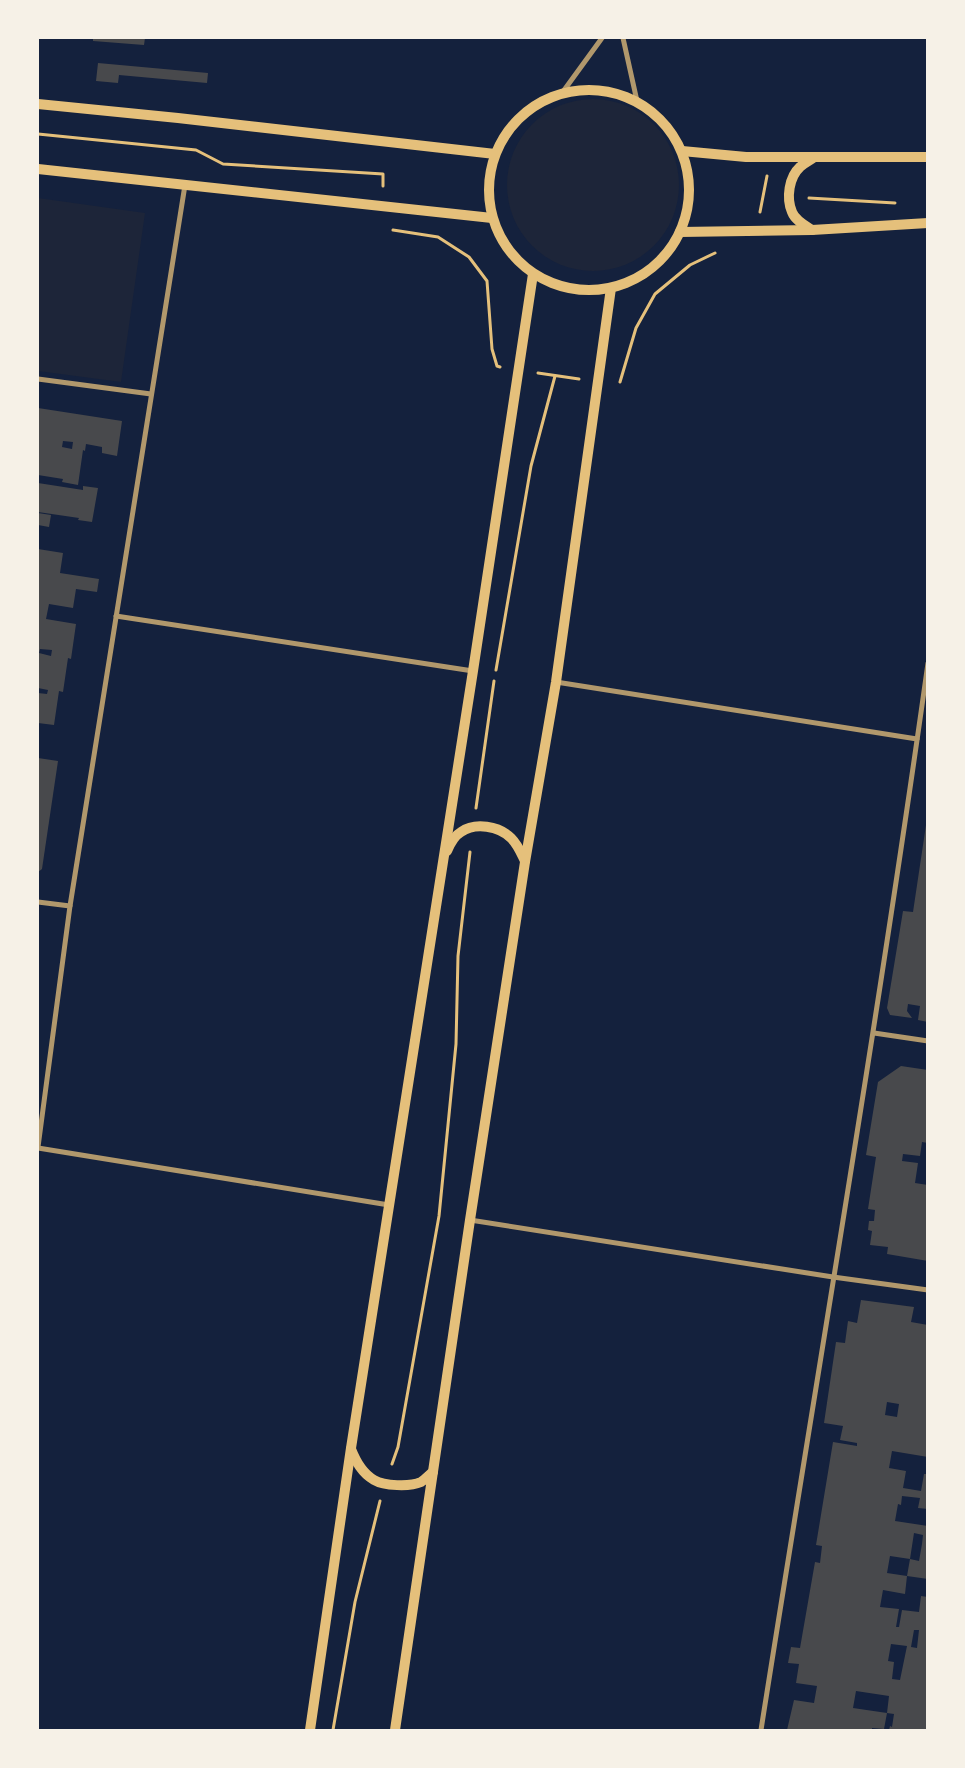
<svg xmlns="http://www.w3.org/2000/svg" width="965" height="1768" font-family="'PT Serif',serif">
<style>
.green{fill:#1d2539}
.building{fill:#48494c;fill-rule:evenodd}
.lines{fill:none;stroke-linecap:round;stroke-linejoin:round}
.path{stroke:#e5c07b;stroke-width:3}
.minor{stroke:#b1986c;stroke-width:5}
.secondary{stroke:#e5c07b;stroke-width:10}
</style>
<rect width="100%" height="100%" fill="#14213d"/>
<g class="green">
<circle cx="593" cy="185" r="86"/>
<path d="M38,198l107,15 -24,169 -83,-11z"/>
</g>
<g class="building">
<path d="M93,38h52l-1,7 -51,-4z"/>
<path d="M98,63l110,10 -1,10 -88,-8 -1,8 -22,-2z"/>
<path d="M38,408l84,13 -5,35 -15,-3v-6l-16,-3 -1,7 -2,-1 -5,35 -16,-3 1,-3 -25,-4zM63,441l10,1 -1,7 -10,-2z"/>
<path d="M38,483l45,7v-4l15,2 -6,34 -14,-2 1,-2 -41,-6z"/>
<path d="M38,513l13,2 -2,12 -11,-2z"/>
<path d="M38,549l25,4 -3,20 39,6 -2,13 -21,-3 -3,19 -24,-4 -3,15 30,5 -5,35 -3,-1 -5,34 -4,-1 -5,34 -16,-2v-30l9,1 1,-4 -10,-2zM40,649l12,1 -1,6 -12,-3z"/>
<path d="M38,758l20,3 -16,108 -4,3z"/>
<path d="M926,825l2,1v196l-10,-2 2,-14 -12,-2 -1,7 5,7 -22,-3 -3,-7 16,-97 10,1z"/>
<path d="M901,1066l27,4v73l-6,-1 -2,14 -17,-2 -1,7 16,2 -3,20 13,2v76l-41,-7 1,-7 -18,-2 2,-14 -4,-1 1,-9h5l1,-11 -7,-1 8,-52 -10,-2 12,-73z"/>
<path d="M861,1300l53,7 -3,15 17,3v132l-36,-6 -3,17 17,3 -3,17 18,3 3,-17h4v35l-10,-1 2,-10 -18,-2 -1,9 -3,-1 -3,17 33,5v53l-21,-3 3,-17 9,2 3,-17 1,-9 -9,-2 -4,26 -20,-3 -3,17 20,3 -2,18 -22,-4 -3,17 19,2 -3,18h3l3,-17 17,2 2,-16 7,1v133h-39l1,-4 2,1 2,-13 -7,-1 -3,16 -12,-1v2h-85l7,-30 20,3 3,-17 -21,-3 3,-19 -11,-1 3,-16 9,1 15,-86 5,1 2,-17 -6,-1 17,-103 24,4v-3l-17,-3 3,-14 -19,-3 12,-81 9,1 3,-22 9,2zM887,1402l12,2 -2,13 -12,-2zM914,1630h5l-2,18 -6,-1zM891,1644l16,2 -7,34 -8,-1 2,-17 -6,-1zM856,1691l33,5 -2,17 -34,-5z"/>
</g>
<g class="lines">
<g class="path">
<path d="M38,134l158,16 27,14 160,10v12"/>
<path d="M809,198l86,5"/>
<path d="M760,212l7,-36"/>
<path d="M393,230l45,7 31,20 18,24 5,68 5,17 3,1"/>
<path d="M538,373l41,6"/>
<path d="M620,382l16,-54 19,-34 35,-29 25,-12"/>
<path d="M496,670l35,-204 24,-90"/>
<path d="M476,808l18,-127"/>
<path d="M392,1464l6,-17 41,-231 17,-172 2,-88 12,-104"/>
<path d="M333,1730l22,-128 25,-101"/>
</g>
<g class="minor">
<path d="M623,38l14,63"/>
<path d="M562,93l40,-55"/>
<path d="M38,379l113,15"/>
<path d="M116,616l357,55"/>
<path d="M556,682l361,57"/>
<path d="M38,902l32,4"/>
<path d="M874,1033l54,8"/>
<path d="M38,1147l32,-241 115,-721"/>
<path d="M38,1148l351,57"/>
<path d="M470,1220l363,57 95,13"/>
<path d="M761,1730c56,-355 117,-710 167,-1067"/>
</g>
<g class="secondary">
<circle cx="589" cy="190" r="100"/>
<path d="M38,104l140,14 317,36"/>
<path d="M682,151l64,6h182"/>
<path d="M38,169l454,49"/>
<path d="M812,230c-8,-5 -17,-10 -20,-18 -6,-14 -3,-35 8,-45 4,-4 9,-6 13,-9"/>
<path d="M680,232l132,-2 116,-7"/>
<path d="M447,851c3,-7 7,-15 14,-19 14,-10 38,-6 50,6 7,7 10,15 14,23"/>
<path d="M351,1449c5,13 11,24 23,31 10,6 36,7 47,2 4,-2 8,-7 12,-10"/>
<path d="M310,1730l41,-282 122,-777 60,-397"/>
<path d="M395,1730l75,-510 55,-358 31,-180 55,-394"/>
</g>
</g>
<rect width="965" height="1768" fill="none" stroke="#f6f1e7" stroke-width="78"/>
</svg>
